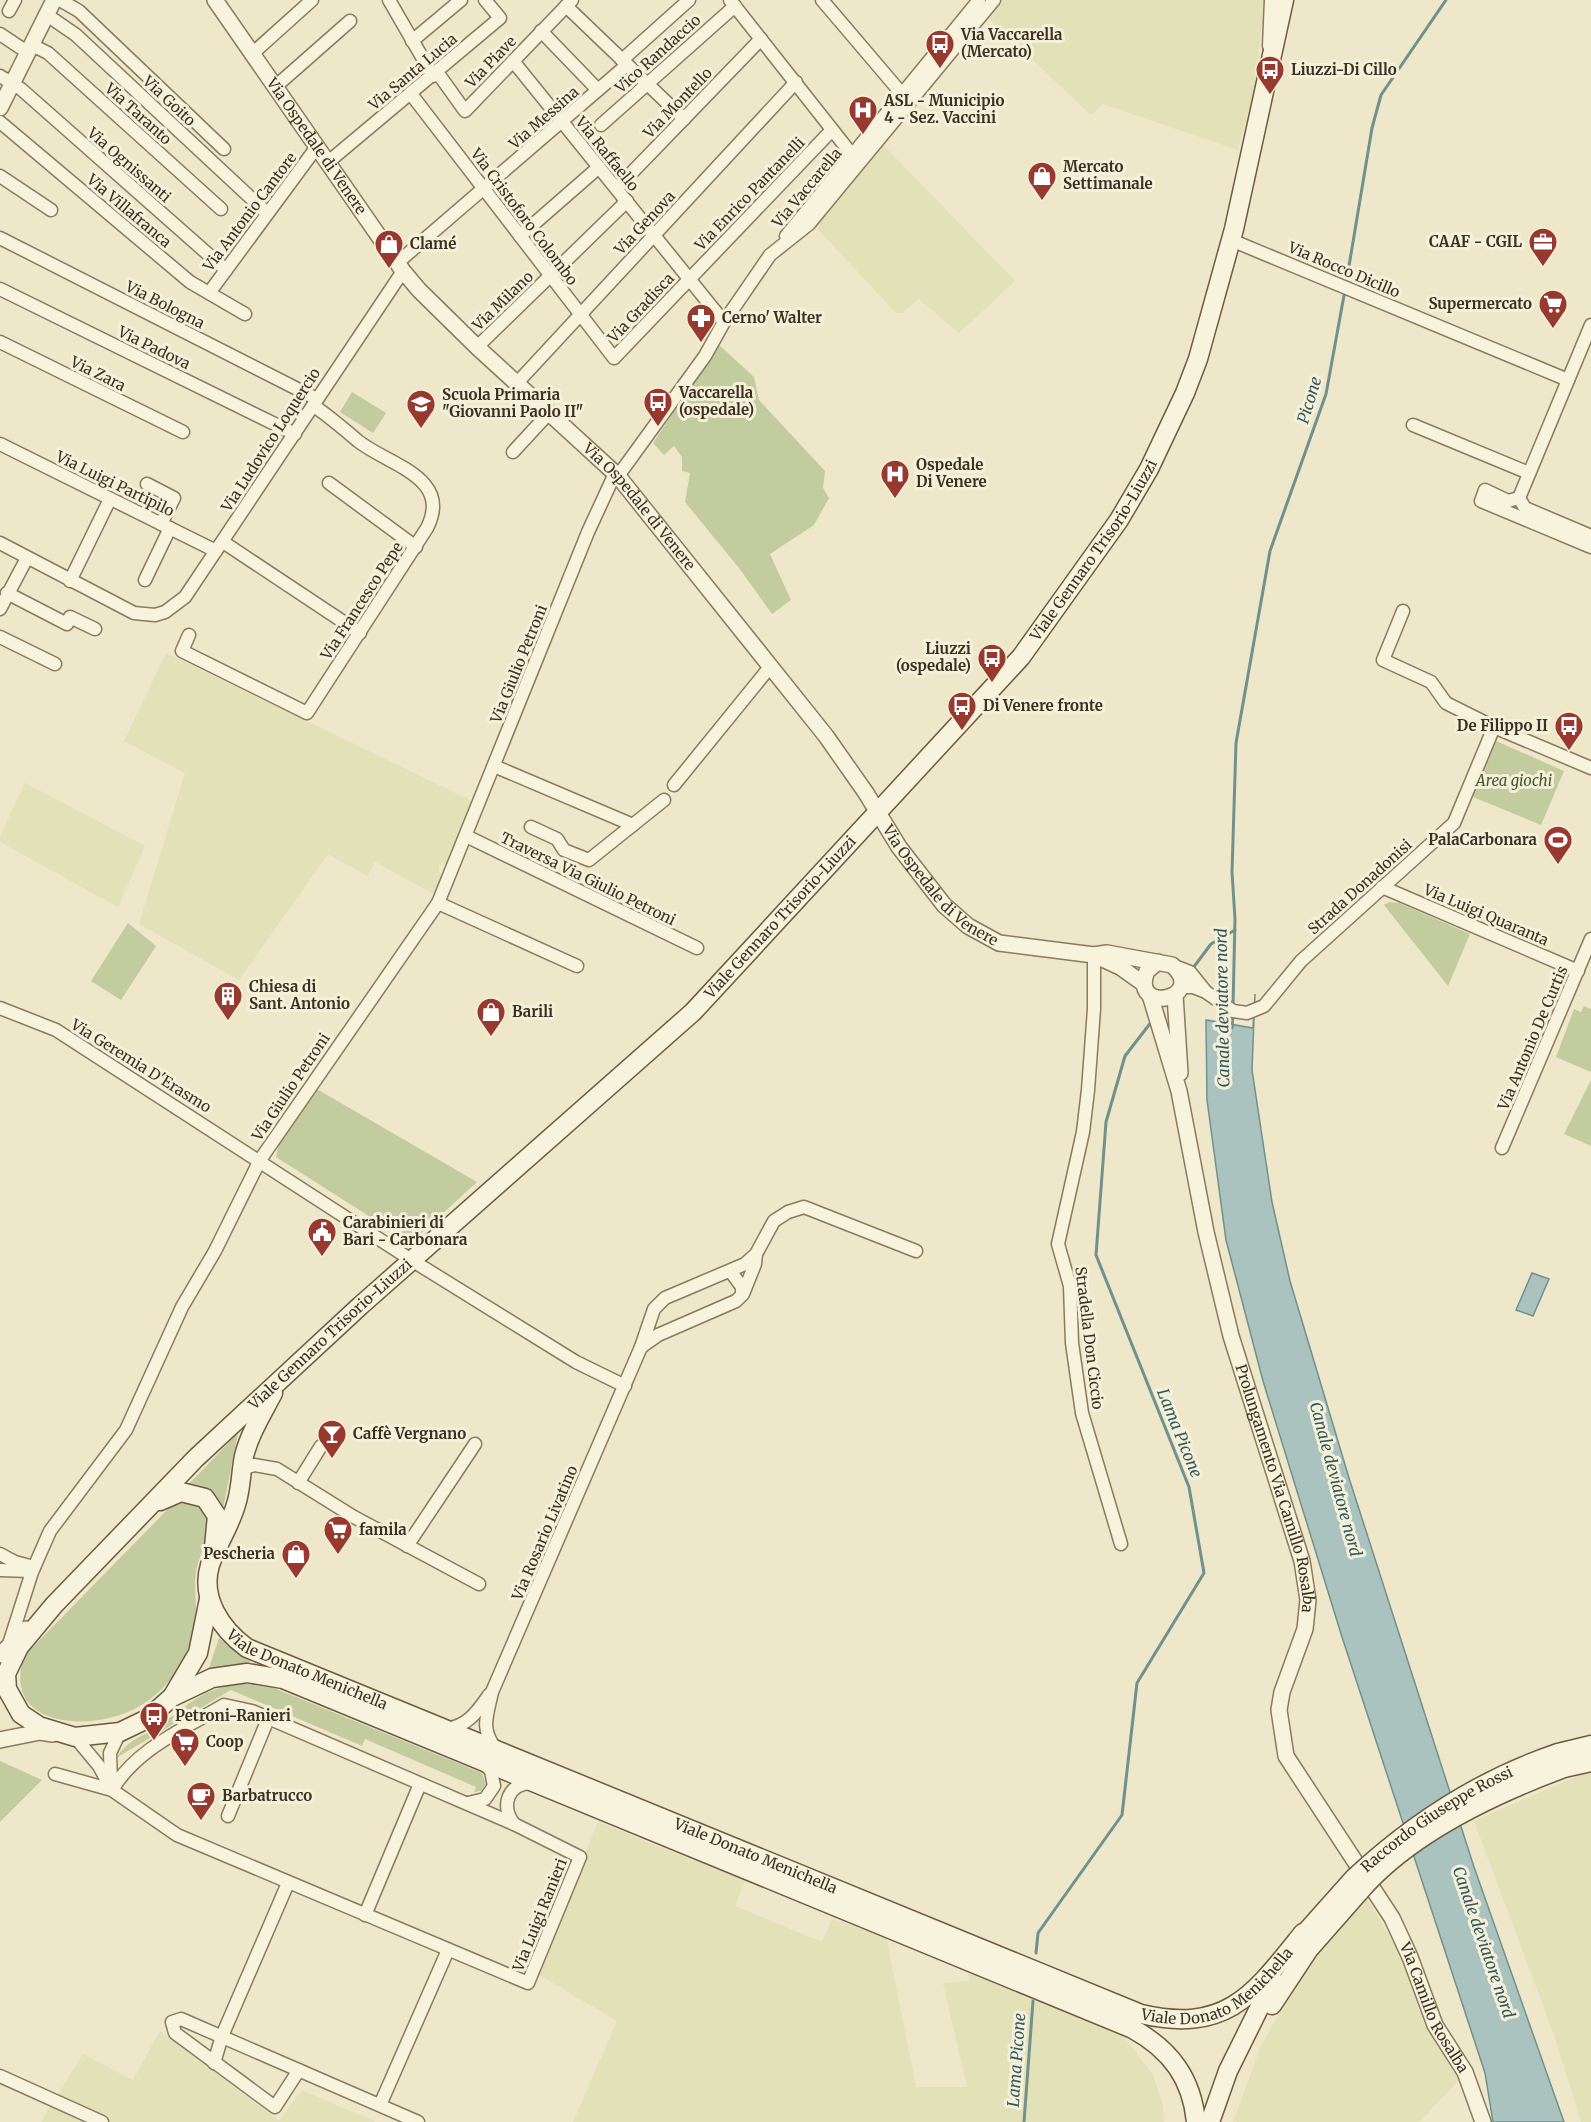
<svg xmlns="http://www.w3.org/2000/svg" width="1591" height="2122" font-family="Merriweather,serif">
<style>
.farmland{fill:#e3e1b7}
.green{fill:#c2cc9e}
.water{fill:#aac3be;stroke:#71918c;stroke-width:1.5}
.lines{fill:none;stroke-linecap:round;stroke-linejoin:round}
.stream{stroke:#71918c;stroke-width:3}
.minor-casing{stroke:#8a7a5e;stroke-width:15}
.tertiary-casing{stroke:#8a7a5e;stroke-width:18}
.secondary-casing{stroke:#6d5b41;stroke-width:21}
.minor{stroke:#f8f3dd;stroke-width:12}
.tertiary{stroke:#f8f3dd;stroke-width:15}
.secondary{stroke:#f8f3dd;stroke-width:18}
.secondary-bridge-casing{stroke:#6d5b41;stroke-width:21;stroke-linecap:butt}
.secondary-bridge{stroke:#f8f3dd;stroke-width:18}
.labels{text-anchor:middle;stroke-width:6;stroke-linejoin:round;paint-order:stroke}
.poi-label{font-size:15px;font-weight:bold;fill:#3c3121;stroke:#f5f0da;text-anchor:start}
.street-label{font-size:15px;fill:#3c3121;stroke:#f5f0da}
.park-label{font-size:15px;font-style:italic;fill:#475729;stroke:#f5f0da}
.water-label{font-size:16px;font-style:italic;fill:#31595b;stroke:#f5f0da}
</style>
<rect width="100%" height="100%" fill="#eee7ca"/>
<g class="farmland">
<path d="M1001,0h263l-8,85 -18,65 -135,-46 -12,11 -102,-96z"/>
<path d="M884,146l131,135 -56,52 -40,-34 -17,14h-6l-80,-86z"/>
<path d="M166,653l308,149 -26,62 -9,1v7l4,7 -9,15 -59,-32 -7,14 -40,-22 -89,126 -100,-56 46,-151 -61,-32z"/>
<path d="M25,783l120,63 -27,61 -118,-65v-6z"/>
<path d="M1591,1770v352h-10l-27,-87 -80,-214z"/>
<path d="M598,1822l147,59 -10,25 87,36 10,-23 54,18 30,150h51l-24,-104 26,-2 -1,-9 152,60 33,43 10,31 1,16h-591l44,-101 -81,-48z"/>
<path d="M1365,1896l32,52 27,75 36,56 -41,43h-186l28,-76 41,-74z"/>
<path d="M160,2031l119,90 23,-31 74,32h-335l42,-68 50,26z"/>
</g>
<g class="green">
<path d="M719,345l35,32 5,23 66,71 -2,17 6,10 -15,27 -44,29 21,46 -19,14 -33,-46 -54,-66 5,-29 -8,-2v-14l-8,-11 -10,9 -11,-12z"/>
<path d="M352,392l34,21 -13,20 -33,-21z"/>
<path d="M1496,741l68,30 -23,54 -68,-28z"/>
<path d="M1389,902l10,1 71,31 -22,52 -64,-81z"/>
<path d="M128,923l28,23 -35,54 -30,-19z"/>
<path d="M1584,1006l7,3v63l-35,-15 18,-48 7,3z"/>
<path d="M1591,1080v66l-27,-12z"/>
<path d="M315,1088l162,94 -61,56 -11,1 -129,-82 4,-18z"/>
<path d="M238,1433l-15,76 -9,-13 -26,-11z"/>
<path d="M189,1502c31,11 16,39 9,61 -5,16 -2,30 -2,46 -1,19 -6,40 -16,57 -10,16 -25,32 -42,41 -43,25 -138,23 -114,-51l146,-149z"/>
<path d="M219,1638l32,22 -1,3 -41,5z"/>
<path d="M241,1683l33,5 208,85 4,11 -5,7 -7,1 2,-5 -111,-48 -3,7 -131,-56 -115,68c14,-21 28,-21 47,-35 32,-23 36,-32 78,-40z"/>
<path d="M0,1761l42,19 -42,42z"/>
</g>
<g class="water">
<path d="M1255,994l-3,76 20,132 18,79 59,197 125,389 90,255h-71l-8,-49 -143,-436 -79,-256 -37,-141 -19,-140 -1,-80 47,8z"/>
<path d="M1532,1273l17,6 -16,37 -17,-6z"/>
</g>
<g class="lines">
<g class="stream">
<path d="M1346,284l26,-156 9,-33 65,-95"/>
<path d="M1193,968l18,-24 24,-14"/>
<path d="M1233,1007l2,-88 -3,-47 4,-129 34,-192 56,-157 19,-104"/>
<path d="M1232,1028l1,-14"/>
<path d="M1036,1953l2,-20 84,-118 15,-132 67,-110 -15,-86 -93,-232 10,-133 19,-66 27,-35"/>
<path d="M1024,2122l9,-121"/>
</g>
<g class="minor-casing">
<g id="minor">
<path d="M60,0l19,11 145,138"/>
<path d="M389,0l44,76"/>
<path d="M730,0l123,156"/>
<path d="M822,0l80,94"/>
<path d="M566,6l118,113"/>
<path d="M9,11l6,-11"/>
<path d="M47,15l29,20 191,178"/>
<path d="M541,31l57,59"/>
<path d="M0,34l27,18"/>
<path d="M412,41l49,-41"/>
<path d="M32,45l16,8 173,156"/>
<path d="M1269,46l2,-46"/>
<path d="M252,54l60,-54"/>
<path d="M622,60l67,-60"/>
<path d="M513,61l211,261"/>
<path d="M437,72l28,39 107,-111"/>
<path d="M0,76l21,13 205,181"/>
<path d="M275,87l75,-66"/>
<path d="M411,94l203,264 218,-228"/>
<path d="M0,122l190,160 55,32"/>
<path d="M601,125l134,-119"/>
<path d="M327,163l173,-145 -15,-18"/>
<path d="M0,176l51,34"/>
<path d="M617,188l144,-149"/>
<path d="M520,236l79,-69"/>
<path d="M786,236l193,-236"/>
<path d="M0,238l317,161"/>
<path d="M1231,240l337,140"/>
<path d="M397,263l230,-198"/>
<path d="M0,289l295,145"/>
<path d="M209,293l107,-145"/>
<path d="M0,342l183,90"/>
<path d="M477,347l150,-146"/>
<path d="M517,383l279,-301"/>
<path d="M1413,425l116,48"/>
<path d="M0,444l216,107"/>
<path d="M513,452l36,-39"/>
<path d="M329,483l87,64"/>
<path d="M147,484l27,14 -13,26"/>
<path d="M1519,498l72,-173"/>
<path d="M1519,498l-11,3 -23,-11 -4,11 110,46"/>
<path d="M1519,498l6,10 66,28"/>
<path d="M223,542l137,91"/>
<path d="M0,543l134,70 21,2 10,-3 20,-15 218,-326"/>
<path d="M145,580l25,-52"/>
<path d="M70,581l40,-82"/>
<path d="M7,593l60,31 3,-7 25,12"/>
<path d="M0,609l27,-51"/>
<path d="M1403,611l-20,49 48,22 15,21 48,24 97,41"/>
<path d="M189,635l-7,16 125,62 120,-185c26,-51 -39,-63 -69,-87 -14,-12 -28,-24 -44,-35"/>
<path d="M0,637l55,27"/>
<path d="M494,766l139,59"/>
<path d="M674,785l96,-118"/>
<path d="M531,827l26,12 7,11 25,10 75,-60"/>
<path d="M466,836l231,112"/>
<path d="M1382,887l196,84"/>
<path d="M438,903l139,63"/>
<path d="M1094,955v54l-6,81 -5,42 -25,112 12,42 2,57 10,70 39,131"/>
<path d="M1172,965l18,7 16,20"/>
<path d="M1179,990l6,-3h8l13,5 27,19 14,2 17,-7 37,-45 153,-138 40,-96"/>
<path d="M0,1008l56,22 357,231 163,101 49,24"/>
<path d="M1502,1148l89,-209"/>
<path d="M731,1272l11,15v8l-6,6 -78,34 -17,12 13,-38 11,-11 80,-34 11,-10 18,-33 14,-9 16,-5 112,44"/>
<path d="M743,1294l12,-30 1,-10"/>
<path d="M242,1469l12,-4 23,4 77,48 125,67"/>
<path d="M298,1483l23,-37"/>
<path d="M407,1546l68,-102"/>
<path d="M0,1554l15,8 19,5"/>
<path d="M0,1570l29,1"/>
<path d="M9,1644l23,-72 18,-41 76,-101 56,-123 33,-56 45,-91 178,-257 150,-371 24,-52 6,-4 87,-120 19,-34 46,-67 39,-31 185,-224"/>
<path d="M446,1729c22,-3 31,-17 43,-34"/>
<path d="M75,1737l24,29 13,24"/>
<path d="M496,1749c-16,-20 -9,-33 -4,-57l149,-345"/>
<path d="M55,1774l57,16 65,45 351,148 52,-126 -66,-33 -262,-113 -28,-6c-40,24 -88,44 -112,85"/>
<path d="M111,1783l-1,-30 10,-21"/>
<path d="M468,1803l17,-4 9,-13 -3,-15 -7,-8"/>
<path d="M228,1816l40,-97"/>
<path d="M514,1824c-14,-18 -6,-41 18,-41"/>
<path d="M365,1915l55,-131"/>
<path d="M214,2063l8,-27 66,-153"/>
<path d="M299,2070l-24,37 -100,-74 -3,-11 9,-3 237,103"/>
<path d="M0,2076l102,46"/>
<path d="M380,2105l68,-155"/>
</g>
</g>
<g class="tertiary-casing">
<g id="tertiary">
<path id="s1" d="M215,0l188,271 16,19 58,57 141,129 208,260 40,57 33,54 45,58 24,21 31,17 95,12 13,-2 65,12c37,34 -43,51 -25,6l11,-9"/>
<path d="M0,108l54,-108"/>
<path d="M1094,955l26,12 24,17"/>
<path id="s2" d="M1150,995l29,96 27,141 25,104 71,225 6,39 -3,29 -23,63 -3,18 7,46 106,162 18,39 25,68 30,47 18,50"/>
<path d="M1175,995l5,78"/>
<path d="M0,1655l26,-26"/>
<path d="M0,1740l40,-8 13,2"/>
</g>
</g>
<g class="secondary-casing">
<g id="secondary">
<path id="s3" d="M273,1393c-11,21 -23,40 -29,63 -3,15 -3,31 -7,45 -6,24 -20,43 -27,64 -10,33 11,64 37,83l894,366c86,20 113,-20 162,-81"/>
<path d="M160,1501l21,-9 24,6 12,18 -3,31"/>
<path d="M172,1697l26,-44 11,-54"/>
<path d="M1558,1753l33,-8"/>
<path d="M1564,1768l27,-6"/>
<path d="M1297,1942l57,-64"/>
<path d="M1272,2005l37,-56 51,-58"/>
<path id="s4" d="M1196,2122c-4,-43 -25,-72 -63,-93l-850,-350 -36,-6 -35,5 -40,19 -25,22 -27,13 -45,5 -36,-11 -18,-12 -14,-25 -1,-15 13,-27 35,-42 142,-147 164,-152 333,-294 328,-355 98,-137 30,-51 36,-76 13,-34 36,-130 50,-229"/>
<path d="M1210,2122l18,-51 45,-91"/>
</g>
</g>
<use href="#minor" class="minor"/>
<use href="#tertiary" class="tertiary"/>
<use href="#secondary" class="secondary"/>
<g class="secondary-bridge-casing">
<g id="secondary-bridge">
<path id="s5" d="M1354,1878c59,-55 127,-99 204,-125"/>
<path d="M1360,1891c50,-58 134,-97 204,-123"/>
</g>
</g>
<use href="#secondary-bridge" class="secondary-bridge"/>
</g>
<defs>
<g id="bus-pin" transform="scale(1.5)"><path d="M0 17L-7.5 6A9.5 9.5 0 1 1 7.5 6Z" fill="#983930" stroke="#f5f0da"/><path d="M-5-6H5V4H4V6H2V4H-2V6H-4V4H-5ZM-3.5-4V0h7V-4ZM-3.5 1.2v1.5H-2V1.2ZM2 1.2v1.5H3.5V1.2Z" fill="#fff"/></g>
<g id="hospital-pin" transform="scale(1.5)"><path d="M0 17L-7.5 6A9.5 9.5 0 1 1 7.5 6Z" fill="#983930" stroke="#f5f0da"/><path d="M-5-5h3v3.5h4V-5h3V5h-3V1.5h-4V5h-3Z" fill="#fff"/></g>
<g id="shop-pin" transform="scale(1.5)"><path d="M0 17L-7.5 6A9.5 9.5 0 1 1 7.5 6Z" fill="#983930" stroke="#f5f0da"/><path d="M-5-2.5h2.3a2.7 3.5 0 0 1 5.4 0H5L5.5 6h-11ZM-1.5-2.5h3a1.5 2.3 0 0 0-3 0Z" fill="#fff"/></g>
<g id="office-pin" transform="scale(1.5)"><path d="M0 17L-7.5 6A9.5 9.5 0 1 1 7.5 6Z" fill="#983930" stroke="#f5f0da"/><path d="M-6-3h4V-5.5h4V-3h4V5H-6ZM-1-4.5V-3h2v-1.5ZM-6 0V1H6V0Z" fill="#fff"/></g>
<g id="supermarket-pin" transform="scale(1.5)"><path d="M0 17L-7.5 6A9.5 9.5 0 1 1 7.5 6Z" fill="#983930" stroke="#f5f0da"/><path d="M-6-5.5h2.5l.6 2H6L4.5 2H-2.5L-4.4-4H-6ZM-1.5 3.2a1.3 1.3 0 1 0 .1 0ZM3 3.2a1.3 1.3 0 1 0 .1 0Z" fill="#fff"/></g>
<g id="pharmacy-pin" transform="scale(1.5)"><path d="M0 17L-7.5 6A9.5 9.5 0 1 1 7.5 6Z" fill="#983930" stroke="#f5f0da"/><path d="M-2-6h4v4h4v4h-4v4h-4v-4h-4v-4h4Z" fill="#fff"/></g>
<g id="school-pin" transform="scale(1.5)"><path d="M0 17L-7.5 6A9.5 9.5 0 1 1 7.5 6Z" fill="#983930" stroke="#f5f0da"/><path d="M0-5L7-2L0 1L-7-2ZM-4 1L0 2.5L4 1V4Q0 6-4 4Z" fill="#fff"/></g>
<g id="stadium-pin" transform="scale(1.5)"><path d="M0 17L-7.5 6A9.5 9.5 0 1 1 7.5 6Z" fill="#983930" stroke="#f5f0da"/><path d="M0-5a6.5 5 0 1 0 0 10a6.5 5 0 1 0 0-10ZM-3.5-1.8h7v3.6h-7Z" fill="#fff"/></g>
<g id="building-pin" transform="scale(1.5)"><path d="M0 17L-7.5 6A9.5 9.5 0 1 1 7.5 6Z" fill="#983930" stroke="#f5f0da"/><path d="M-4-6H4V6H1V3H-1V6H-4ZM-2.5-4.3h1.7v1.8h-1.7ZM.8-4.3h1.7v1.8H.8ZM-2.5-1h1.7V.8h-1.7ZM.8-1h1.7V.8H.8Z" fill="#fff"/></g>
<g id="civic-pin" transform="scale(1.5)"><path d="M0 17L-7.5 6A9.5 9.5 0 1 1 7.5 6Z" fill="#983930" stroke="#f5f0da"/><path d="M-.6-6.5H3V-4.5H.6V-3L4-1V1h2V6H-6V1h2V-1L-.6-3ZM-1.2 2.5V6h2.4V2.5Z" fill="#fff"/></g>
<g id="bar-pin" transform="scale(1.5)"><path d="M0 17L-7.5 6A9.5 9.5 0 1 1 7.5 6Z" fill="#983930" stroke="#f5f0da"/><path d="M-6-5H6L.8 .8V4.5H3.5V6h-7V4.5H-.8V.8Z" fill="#fff"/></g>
<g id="cafe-pin" transform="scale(1.5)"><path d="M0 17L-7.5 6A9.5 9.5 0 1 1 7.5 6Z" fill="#983930" stroke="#f5f0da"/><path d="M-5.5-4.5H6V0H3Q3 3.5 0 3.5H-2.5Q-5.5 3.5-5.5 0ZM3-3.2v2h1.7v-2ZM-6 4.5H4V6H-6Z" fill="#fff"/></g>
</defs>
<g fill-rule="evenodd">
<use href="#bus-pin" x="940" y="44"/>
<use href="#bus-pin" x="1270" y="70"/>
<use href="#hospital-pin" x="863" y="110"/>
<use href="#shop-pin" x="1042" y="176"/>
<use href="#office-pin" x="1543" y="242"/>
<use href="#shop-pin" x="389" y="244"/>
<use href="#supermarket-pin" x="1553" y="304"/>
<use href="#pharmacy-pin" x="701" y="318"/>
<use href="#bus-pin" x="658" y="402"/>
<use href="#school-pin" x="421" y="404"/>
<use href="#hospital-pin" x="895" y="474"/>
<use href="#bus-pin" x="992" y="658"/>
<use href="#bus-pin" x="962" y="706"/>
<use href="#bus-pin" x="1569" y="726"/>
<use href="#stadium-pin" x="1558" y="840"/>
<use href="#building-pin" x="228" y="996"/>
<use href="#shop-pin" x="491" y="1012"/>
<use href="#civic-pin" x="322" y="1232"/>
<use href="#bar-pin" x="332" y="1434"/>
<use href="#supermarket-pin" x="338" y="1530"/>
<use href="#shop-pin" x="296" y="1554"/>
<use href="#bus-pin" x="154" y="1716"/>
<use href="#supermarket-pin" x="185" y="1742"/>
<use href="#cafe-pin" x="201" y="1796"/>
</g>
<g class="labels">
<g class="poi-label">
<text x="961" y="40">Via Vaccarella<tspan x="961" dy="17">(Mercato)</tspan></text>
<text x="1291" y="75">Liuzzi-Di Cillo</text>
<text x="884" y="106">ASL - Municipio<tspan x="884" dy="17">4 - Sez. Vaccini</tspan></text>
<text x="1063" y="172">Mercato<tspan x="1063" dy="17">Settimanale</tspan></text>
<text x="1522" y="247" text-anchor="end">CAAF - CGIL</text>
<text x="410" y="249">Clamé</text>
<text x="1532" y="309" text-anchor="end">Supermercato</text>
<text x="722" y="323">Cerno' Walter</text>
<text x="679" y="398">Vaccarella<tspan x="679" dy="17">(ospedale)</tspan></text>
<text x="442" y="400">Scuola Primaria<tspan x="442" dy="17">"Giovanni Paolo II"</tspan></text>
<text x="916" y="470">Ospedale<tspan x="916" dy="17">Di Venere</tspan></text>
<text x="971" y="654" text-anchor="end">Liuzzi<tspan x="971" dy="17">(ospedale)</tspan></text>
<text x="983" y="711">Di Venere fronte</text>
<text x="1548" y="731" text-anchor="end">De Filippo II</text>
<text x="1537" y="845" text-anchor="end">PalaCarbonara</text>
<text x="249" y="992">Chiesa di<tspan x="249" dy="17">Sant. Antonio</tspan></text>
<text x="512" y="1017">Barili</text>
<text x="343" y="1228">Carabinieri di<tspan x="343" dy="17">Bari - Carbonara</tspan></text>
<text x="353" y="1439">Caffè Vergnano</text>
<text x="359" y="1535">famila</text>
<text x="275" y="1559" text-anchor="end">Pescheria</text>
<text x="175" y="1721">Petroni-Ranieri</text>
<text x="206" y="1747">Coop</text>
<text x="222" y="1801">Barbatrucco</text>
</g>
<g class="street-label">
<text transform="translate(658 54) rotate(-42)" y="5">Vico Randaccio</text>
<text transform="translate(491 62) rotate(-46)" y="5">Via Piave</text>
<text transform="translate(413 72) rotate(-40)" y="5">Via Santa Lucia</text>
<text transform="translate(169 101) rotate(43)" y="5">Via Goito</text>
<text transform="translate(678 103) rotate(-46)" y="5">Via Montello</text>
<text transform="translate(138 114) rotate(42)" y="5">Via Taranto</text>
<text transform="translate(544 118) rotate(-41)" y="5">Via Messina</text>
<text dy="5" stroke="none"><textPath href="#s1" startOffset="178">Via Ospedale di Venere</textPath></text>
<text transform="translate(607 154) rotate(51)" y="5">Via Raffaello</text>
<text transform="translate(129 165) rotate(41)" y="5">Via Ognissanti</text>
<text transform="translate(807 188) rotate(-50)" y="5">Via Vaccarella</text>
<text transform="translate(750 194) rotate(-46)" y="5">Via Enrico Pantanelli</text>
<text transform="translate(129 211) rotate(40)" y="5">Via Villafranca</text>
<text transform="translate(250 212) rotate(-53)" y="5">Via Antonio Cantore</text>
<text transform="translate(524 217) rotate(53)" y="5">Via Cristoforo Colombo</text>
<text transform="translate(645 223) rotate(-47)" y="5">Via Genova</text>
<text transform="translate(1344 270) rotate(23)" y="5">Via Rocco Dicillo</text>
<text transform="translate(503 301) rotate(-44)" y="5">Via Milano</text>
<text transform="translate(165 305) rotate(27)" y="5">Via Bologna</text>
<text transform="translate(641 308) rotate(-47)" y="5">Via Gradisca</text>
<text transform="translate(154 348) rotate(26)" y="5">Via Padova</text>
<text transform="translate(98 374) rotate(26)" y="5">Via Zara</text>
<text transform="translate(271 440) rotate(-57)" y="5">Via Ludovico Loquercio</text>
<text transform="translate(115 484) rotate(26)" y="5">Via Luigi Partipilo</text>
<text dy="5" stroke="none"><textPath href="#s1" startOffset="664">Via Ospedale di Venere</textPath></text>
<text dy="5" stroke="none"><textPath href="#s4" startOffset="2934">Viale Gennaro Trisorio-Liuzzi</textPath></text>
<text transform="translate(362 601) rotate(-57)" y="5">Via Francesco Pepe</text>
<text transform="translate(519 664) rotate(-68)" y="5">Via Giulio Petroni</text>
<text transform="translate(588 879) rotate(26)" y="5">Traversa Via Giulio Petroni</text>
<text dy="5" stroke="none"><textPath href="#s1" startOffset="1150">Via Ospedale di Venere</textPath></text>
<text transform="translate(1360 887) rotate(-42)" y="5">Strada Donadonisi</text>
<text transform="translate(1486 915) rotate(23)" y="5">Via Luigi Quaranta</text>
<text dy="5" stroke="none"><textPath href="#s4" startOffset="2450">Viale Gennaro Trisorio-Liuzzi</textPath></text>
<text transform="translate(1533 1038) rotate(-67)" y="5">Via Antonio De Curtis</text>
<text transform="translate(141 1066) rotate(32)" y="5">Via Geremia D'Erasmo</text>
<text transform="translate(291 1087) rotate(-56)" y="5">Via Giulio Petroni</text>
<text dy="5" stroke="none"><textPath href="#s4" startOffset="1836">Viale Gennaro Trisorio-Liuzzi</textPath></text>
<text transform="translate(1089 1338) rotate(83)" y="5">Stradella Don Ciccio</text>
<text dy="5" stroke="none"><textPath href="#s2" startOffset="510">Prolungamento Via Camillo Rosalba</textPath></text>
<text transform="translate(545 1533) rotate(-67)" y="5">Via Rosario Livatino</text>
<text dy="5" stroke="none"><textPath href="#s3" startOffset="345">Viale Donato Menichella</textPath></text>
<text dy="5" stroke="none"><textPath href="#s5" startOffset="102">Raccordo Giuseppe Rossi</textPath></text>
<text dy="5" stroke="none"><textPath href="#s3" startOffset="831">Viale Donato Menichella</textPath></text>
<text transform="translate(540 1915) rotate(-68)" y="5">Via Luigi Ranieri</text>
<text dy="5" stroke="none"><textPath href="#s3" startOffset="1335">Viale Donato Menichella</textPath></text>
<text dy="5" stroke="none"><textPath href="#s2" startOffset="1080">Via Camillo Rosalba</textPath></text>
</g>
<g class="park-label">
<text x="1514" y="786">Area giochi</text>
</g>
<g class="water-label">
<text transform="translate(1309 400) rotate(-73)" y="6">Picone</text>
<text transform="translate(1222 1008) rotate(-91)" y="6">Canale deviatore nord</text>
<text transform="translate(1180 1433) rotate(68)" y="6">Lama Picone</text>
<text transform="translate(1336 1479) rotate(75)" y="6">Canale deviatore nord</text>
<text transform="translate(1484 1942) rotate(71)" y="6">Canale deviatore nord</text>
<text transform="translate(1016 2060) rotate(-86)" y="6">Lama Picone</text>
</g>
</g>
</svg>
